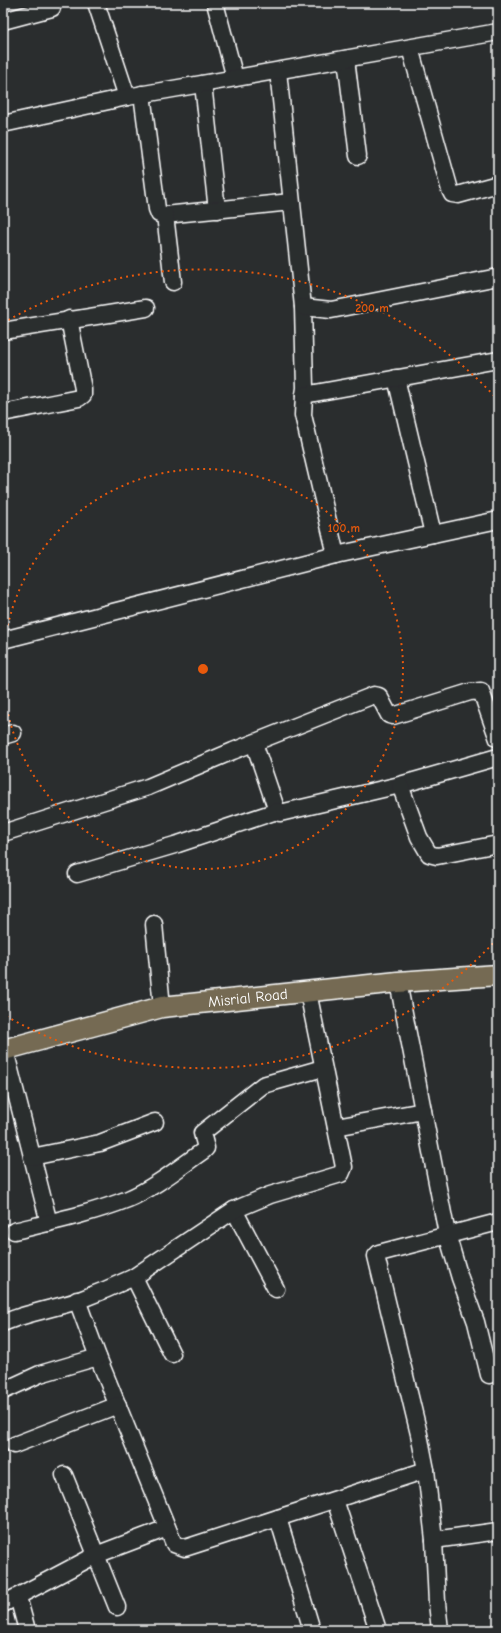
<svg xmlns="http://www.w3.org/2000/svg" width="501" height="1633" font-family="'Comic Neue',sans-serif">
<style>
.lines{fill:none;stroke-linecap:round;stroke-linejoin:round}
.minor-casing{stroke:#fff;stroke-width:19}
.major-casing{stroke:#fff;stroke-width:23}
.minor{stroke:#2a2d2e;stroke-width:16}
.major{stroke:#746b52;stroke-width:20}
.ring{fill:none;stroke:#e8590c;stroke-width:2;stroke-dasharray:2 4}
.labels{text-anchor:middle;stroke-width:3.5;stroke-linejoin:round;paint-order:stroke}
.street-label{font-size:15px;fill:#fff;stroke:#2a2d2e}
.centre{fill:#e8590c;stroke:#2a2d2e;stroke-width:2}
.ring-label{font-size:12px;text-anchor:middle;font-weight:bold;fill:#e8590c;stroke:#2a2d2e;stroke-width:3.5;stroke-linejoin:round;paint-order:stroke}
</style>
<rect width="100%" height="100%" fill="#2a2d2e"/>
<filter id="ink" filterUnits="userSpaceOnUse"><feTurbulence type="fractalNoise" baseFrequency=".025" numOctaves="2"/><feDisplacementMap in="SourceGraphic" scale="8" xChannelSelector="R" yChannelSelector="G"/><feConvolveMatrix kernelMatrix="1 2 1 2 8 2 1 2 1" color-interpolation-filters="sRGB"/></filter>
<g filter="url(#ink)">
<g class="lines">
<g class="minor-casing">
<g id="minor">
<path d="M96,3l31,94"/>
<path d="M215,3l20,75"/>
<path d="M3,21l49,-13"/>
<path d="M410,48l40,142 2,4 6,1 40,-11"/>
<path d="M346,59l12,97"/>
<path d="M278,71l25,236 2,81 -1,7 -1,20 33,140"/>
<path d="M203,84l14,126"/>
<path d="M142,94l15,115 2,5 6,1 126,-13"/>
<path d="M3,124l124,-27 371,-65"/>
<path d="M165,215l8,67"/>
<path d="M303,307l28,3 167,-33"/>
<path d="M3,331l143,-23"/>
<path d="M396,378l37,156"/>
<path d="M304,395l194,-35"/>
<path d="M3,413l76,-15 4,-3v-6l-14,-70"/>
<path d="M3,640l333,-85 162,-35"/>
<path d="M3,736l10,-3"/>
<path d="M254,743l23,68 3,2 120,-28 98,-28"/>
<path d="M400,785l19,52 10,17 8,2 61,-12"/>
<path d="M3,833l145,-46 85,-36 141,-56 5,1 10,19 4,1 77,-24 11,-1 17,48"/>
<path d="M77,874l101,-30 99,-33"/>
<path d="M154,924l8,83"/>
<path d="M398,982l49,252 13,44 16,44 13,53"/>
<path d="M5,1050l44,173"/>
<path d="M336,1127l87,-16"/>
<path d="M32,1157l68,-14 55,-21"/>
<path d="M234,1210l42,79"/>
<path d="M14,1231c37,-9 79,-18 114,-32 26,-11 52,-32 75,-48l3,-3 -4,-15 61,-48 60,-17"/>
<path d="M134,1277l38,77"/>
<path d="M77,1300l21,57 76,187 11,4 241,-78"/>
<path d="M3,1323c23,-10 49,-14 74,-22 19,-7 38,-15 57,-24l100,-67 36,-15 71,-21 3,-7 -36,-175"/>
<path d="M3,1391l37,-17 58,-17"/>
<path d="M14,1445l104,-40"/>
<path d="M64,1475l53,132"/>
<path d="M335,1500l43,130"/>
<path d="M278,1518l34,112"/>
<path d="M434,1540l64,-9"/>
<path d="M18,1597l9,33"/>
<path d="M3,1604l93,-49 71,-27"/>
<path d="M440,1630l-3,-27 -3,-63 -8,-70 -7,-36 -43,-178 3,-3 119,-31"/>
</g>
</g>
<g class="major-casing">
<g id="major">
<path id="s1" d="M3,1050l159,-43 236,-25 100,-7"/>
</g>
</g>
<use href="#minor" class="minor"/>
<use href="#major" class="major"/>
</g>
</g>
<g class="ring">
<path d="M3 667A200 200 0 1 1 3 671"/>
<path d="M497 939A399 399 0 0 1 4 1015M3 323A399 399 0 0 1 497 399"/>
</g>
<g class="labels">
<g class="street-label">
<text dy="5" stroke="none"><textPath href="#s1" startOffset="251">Misrial Road</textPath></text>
</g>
</g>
<circle cx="203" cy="669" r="6" class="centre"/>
<g class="ring-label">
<text x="372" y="312">200 m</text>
<text x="344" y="532">100 m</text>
</g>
<rect width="501" height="1633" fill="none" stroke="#2a2d2e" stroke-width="16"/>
<rect x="8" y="8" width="485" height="1617" fill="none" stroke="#fff" stroke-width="1.5" filter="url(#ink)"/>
</svg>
